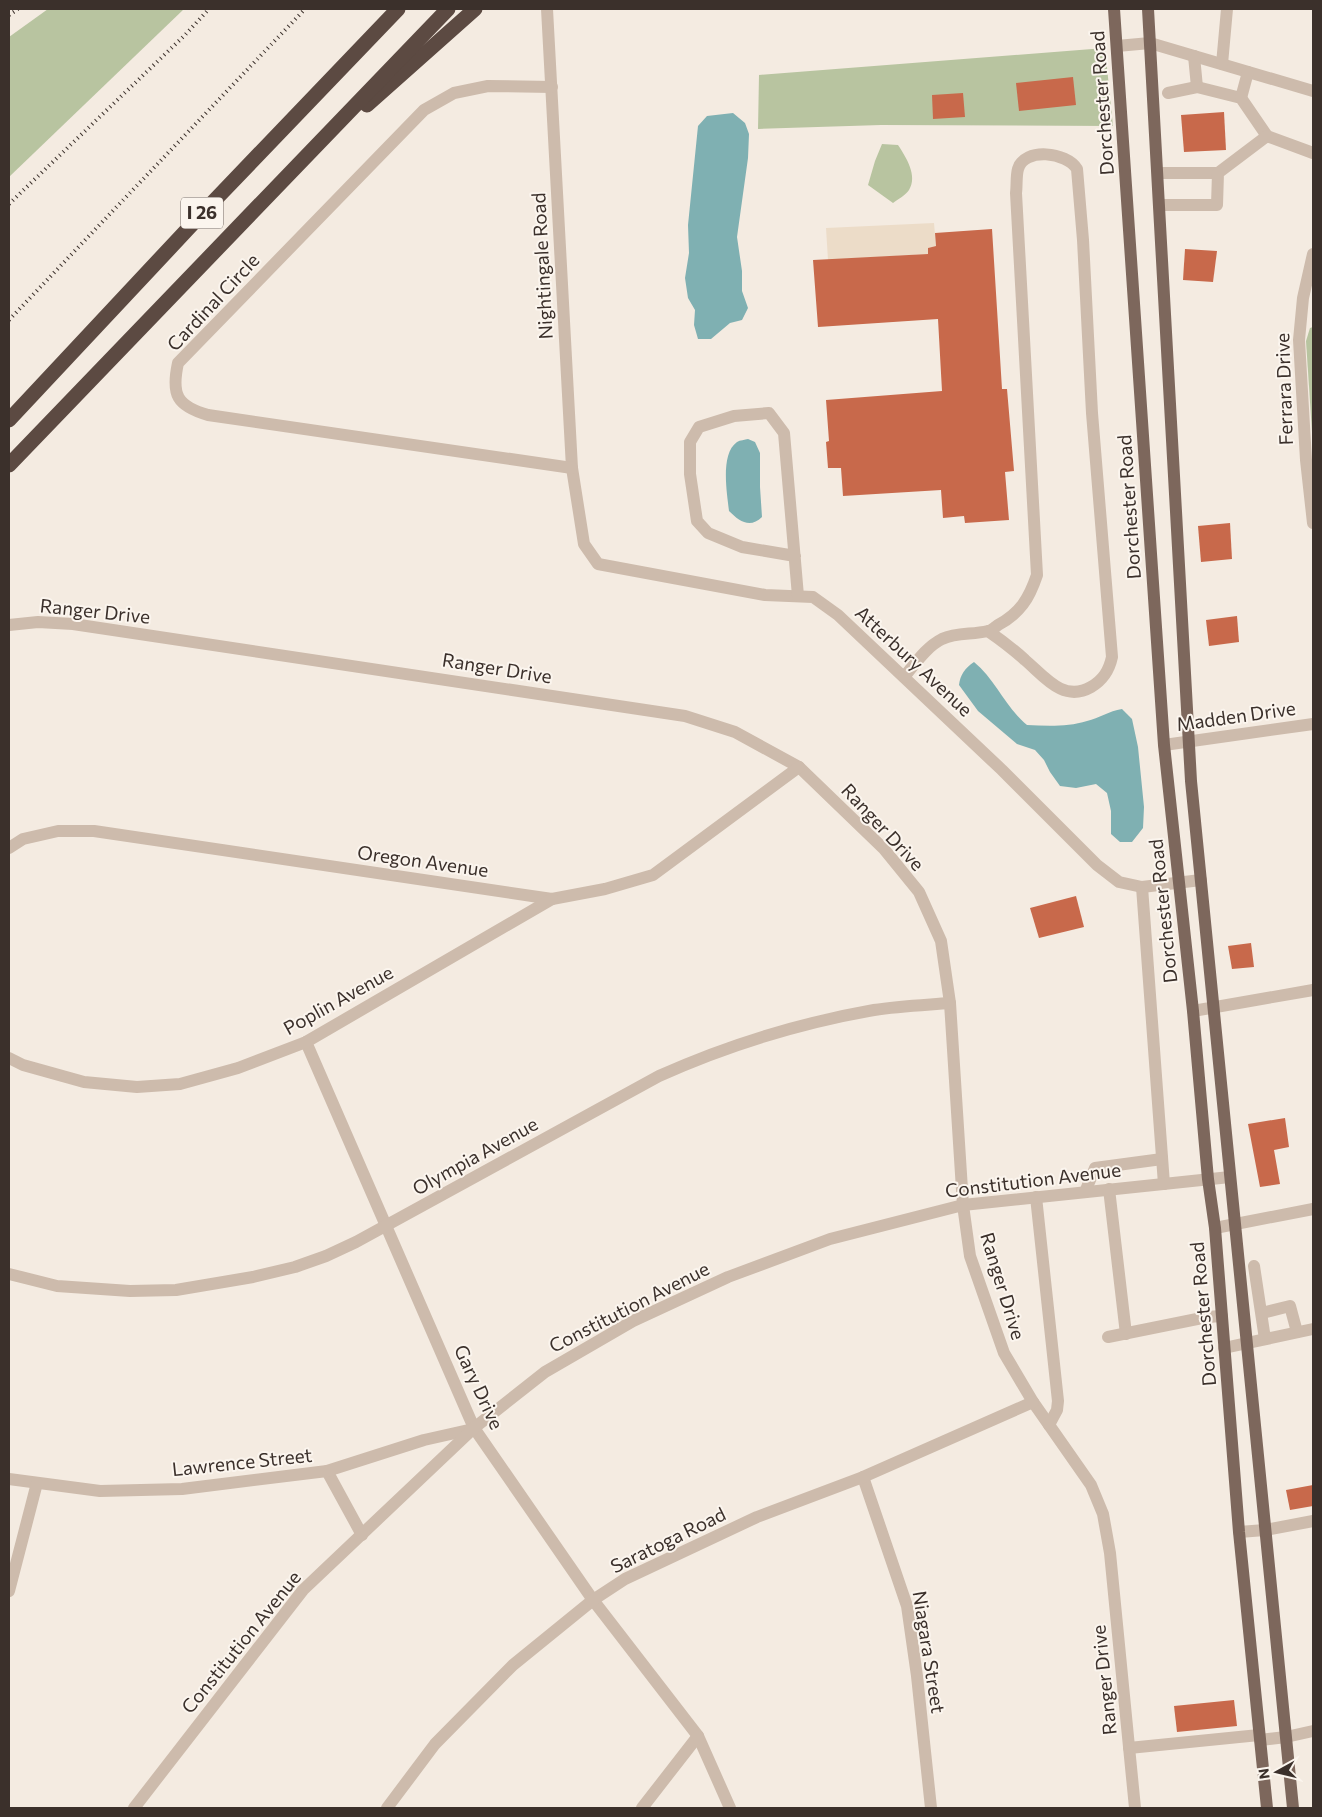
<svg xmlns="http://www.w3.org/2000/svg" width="1322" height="1817" font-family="Commissioner,sans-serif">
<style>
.green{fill:#b8c4a0}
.plaza{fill:#ecdcc8}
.water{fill:#7fb0b2}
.building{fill:#c8694b}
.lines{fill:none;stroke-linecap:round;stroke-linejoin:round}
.minor{stroke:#cdbbac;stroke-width:12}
.major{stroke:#7d675c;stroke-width:12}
.highway{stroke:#5c4a42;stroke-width:15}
.rail{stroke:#3b302b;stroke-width:4;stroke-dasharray:1 4;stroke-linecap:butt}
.labels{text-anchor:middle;stroke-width:4;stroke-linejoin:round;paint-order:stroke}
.shield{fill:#fbf5ee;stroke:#756b66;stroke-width:1}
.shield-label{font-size:18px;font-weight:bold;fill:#3b302b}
.street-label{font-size:19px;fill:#3b302b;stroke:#fbf5ee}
</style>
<rect width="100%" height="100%" fill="#f4ebe1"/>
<g class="green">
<path d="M48,9h136l-175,168v-140z"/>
<path d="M1105,48l8,78 -232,-1 -123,4 1,-54z"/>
<path d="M882,144l16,1c8,12 20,31 11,45 -3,5 -11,9 -16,13l-25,-18 7,-24z"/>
<path d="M1313,327v120l-7,-106 4,-13z"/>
</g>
<path class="plaza" d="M934,223l2,23 -8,2v6l-100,6 -2,-32z"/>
<g class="water">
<path d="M733,113l12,10 4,11 -1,24 -11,79 5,34v20l6,17 -6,12 -12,3 -19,16h-13l-4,-14 1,-15 -7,-12 -3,-20 4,-25 -1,-28 10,-99 9,-10z"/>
<path d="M748,439l7,3 5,11v34l2,30c-12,12 -23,4 -33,-6 -2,-18 -9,-57 8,-69 3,-2 8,-2 11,-3z"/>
<path d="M974,662c22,18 31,45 53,63 20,1 41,2 60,-4 12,-3 22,-10 35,-12l10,10 6,28 6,60 -1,21 -11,14h-12l-9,-8v-23l-4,-18 -11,-9 -20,4 -16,-2 -10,-14 -6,-12 -9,-10 -18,-6 -39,-33 -19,-26c1,-10 6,-17 15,-23z"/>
</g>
<g class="building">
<path d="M1073,77l3,28 -57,6 -3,-28z"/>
<path d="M963,93l2,24 -32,2 -1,-24z"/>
<path d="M1224,112l2,38 -42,2 -3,-37z"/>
<path d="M992,229l10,160h5l7,82 -9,1 4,48 -44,3 -1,-7 -21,2 -2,-28 -98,6 -2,-28h-13l-2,-26 3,-1 -3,-41 116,-9 -4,-72 -120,8 -5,-67 115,-6v-6l8,-2 -1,-13z"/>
<path d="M1185,249l32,2 -4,31 -30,-2z"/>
<path d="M1230,523l2,36 -31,3 -3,-36z"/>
<path d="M1237,616l2,26 -30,4 -3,-26z"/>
<path d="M1076,896l8,31 -45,11 -9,-30z"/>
<path d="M1251,943l3,24 -22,2 -4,-23z"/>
<path d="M1285,1118l4,29 -15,3 6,34 -20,3 -12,-63z"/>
<path d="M1313,1485v21l-23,4 -4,-20z"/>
<path d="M1234,1700l3,26 -60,6 -3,-26z"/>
</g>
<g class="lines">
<g class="minor">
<path d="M547,9l25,459 12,76 14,20 167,31 48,2 25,18 164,155 95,95 22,17 23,5 59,-7"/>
<path d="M1117,46l33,-3 163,48"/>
<path d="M1194,56l3,31"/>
<path d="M1222,64l5,-55"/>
<path d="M552,87l-64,-1 -34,7 -30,17 -246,253c-7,32 -1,43 30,52l364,53"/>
<path d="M1168,93l29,-6 44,11 26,38"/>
<path d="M1241,98l7,-26"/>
<path d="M1158,173h60"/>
<path d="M1159,205h58l1,-32 49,-37 46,17"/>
<path d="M1313,254l-10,44 -4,42 7,120 7,63"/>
<path d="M795,556l-53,-9 -34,-14 -11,-12 -7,-47v-32l9,-15 35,-11 35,-3 15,20 14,163"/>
<path d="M9,625l29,-3 35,2 612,92 50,16 64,35 85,82 35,43 22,49 9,62 13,202 7,51 34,97 29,49 58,83 12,29 7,39 25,255"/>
<path d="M904,677c11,-13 22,-30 38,-38 15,-7 30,-4 46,-8 3,0 7,-4 10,-6 22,-12 31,-26 39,-50l-21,-382c1,-7 0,-17 2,-24 6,-22 49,-17 59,0l6,71 9,173 20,244c-3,14 -9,23 -21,30 -28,16 -47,-11 -66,-27 -12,-11 -24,-20 -37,-29"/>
<path d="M1164,745l149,-21"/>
<path d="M9,848l14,-9 35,-8h36l458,68 53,-10 48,-14 146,-108"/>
<path d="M1142,887l22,297"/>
<path d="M1193,1011l120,-21"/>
<path d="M306,1042l168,386 119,172 105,136 32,72"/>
<path d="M9,1058l14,7 61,17 53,5 43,-3 58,-16 68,-26 246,-143"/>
<path d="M1109,1189l17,145"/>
<path d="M1085,1192l10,-24 67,-9"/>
<path d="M1036,1197l22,204 -1,9 -8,15"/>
<path d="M1215,1228l98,-19"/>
<path d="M1254,1266l11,73"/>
<path d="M9,1274l48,12 73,5 46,-1 77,-13 42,-10 31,-11 30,-14 303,-166c69,-31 141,-53 215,-66 25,-4 51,-5 76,-7"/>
<path d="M1262,1313l28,-7 7,26"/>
<path d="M1108,1337l99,-20 15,-1"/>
<path d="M1224,1348l89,-19"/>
<path d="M327,1471l35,64"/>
<path d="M863,1477l44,129 10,70 14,132"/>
<path d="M9,1479l91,12 82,-2 145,-18 97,-31 49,-11"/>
<path d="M1239,1532l26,-2 48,-9"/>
<path d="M9,1591l28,-108"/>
<path d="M1260,1740l26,-3 27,-6"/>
<path d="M1129,1748l130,-13"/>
<path d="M134,1808l169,-218 171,-162 71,-56 88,-51 95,-44 102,-38 133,-34 267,-28"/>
<path d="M387,1808l48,-64 78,-79 80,-65 32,-21 132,-62 106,-40 170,-75"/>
<path d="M642,1808l56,-72"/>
</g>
<g class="major">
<path d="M1114,9l50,736 29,266 15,168 7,49 24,304 28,276"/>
<path d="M1148,9l43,772 102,1027"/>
</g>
<g class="highway">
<path d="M367,105l108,-96"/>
<path d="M9,420l204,-218 185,-193"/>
<path d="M9,465l439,-456"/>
</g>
<g class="rail">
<path d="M9,15l9,-6"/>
<path d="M9,204l176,-169 24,-26"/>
<path d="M9,320l296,-311"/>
</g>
</g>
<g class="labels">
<rect class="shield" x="181" y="197.5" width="42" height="31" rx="4"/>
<g class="shield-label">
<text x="202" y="219">I 26</text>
</g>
<g class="street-label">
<text transform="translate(1102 103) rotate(-94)" y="7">Dorchester Road</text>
<text transform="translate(542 266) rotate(-93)" y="7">Nightingale Road</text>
<text transform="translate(213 302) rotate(-47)" y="7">Cardinal Circle</text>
<text transform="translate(1284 389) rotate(-92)" y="7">Ferrara Drive</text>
<text transform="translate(1129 507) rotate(-94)" y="7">Dorchester Road</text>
<text transform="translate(95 611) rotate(6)" y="7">Ranger Drive</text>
<text transform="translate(914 661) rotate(43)" y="7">Atterbury Avenue</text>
<text transform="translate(497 668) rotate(9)" y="7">Ranger Drive</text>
<text transform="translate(1236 716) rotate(-8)" y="7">Madden Drive</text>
<text transform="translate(883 827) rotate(47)" y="7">Ranger Drive</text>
<text transform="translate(423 861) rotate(8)" y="7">Oregon Avenue</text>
<text transform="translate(1163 911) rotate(-96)" y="7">Dorchester Road</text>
<text transform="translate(338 1000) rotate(-29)" y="7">Poplin Avenue</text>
<text transform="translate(475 1156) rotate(-29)" y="7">Olympia Avenue</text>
<text transform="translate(1033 1180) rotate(-7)" y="7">Constitution Avenue</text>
<text transform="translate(1003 1286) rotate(73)" y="7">Ranger Drive</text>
<text transform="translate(629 1307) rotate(-27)" y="7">Constitution Avenue</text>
<text transform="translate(1203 1314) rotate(-95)" y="7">Dorchester Road</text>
<text transform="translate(479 1387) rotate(65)" y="7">Gary Drive</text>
<text transform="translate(242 1462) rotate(-6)" y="7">Lawrence Street</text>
<text transform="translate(668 1540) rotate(-26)" y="7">Saratoga Road</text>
<text transform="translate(241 1642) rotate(-51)" y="7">Constitution Avenue</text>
<text transform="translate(929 1652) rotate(81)" y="7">Niagara Street</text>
<text transform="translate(1104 1680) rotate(-96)" y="7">Ranger Drive</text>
</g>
</g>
<rect width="1322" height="1817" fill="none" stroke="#3b302b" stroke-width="20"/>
<g transform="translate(1277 1772) rotate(262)" stroke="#fbf5ee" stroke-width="4" paint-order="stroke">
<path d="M0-4L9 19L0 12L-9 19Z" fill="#3b302b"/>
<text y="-8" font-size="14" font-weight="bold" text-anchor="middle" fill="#3b302b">N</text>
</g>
</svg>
